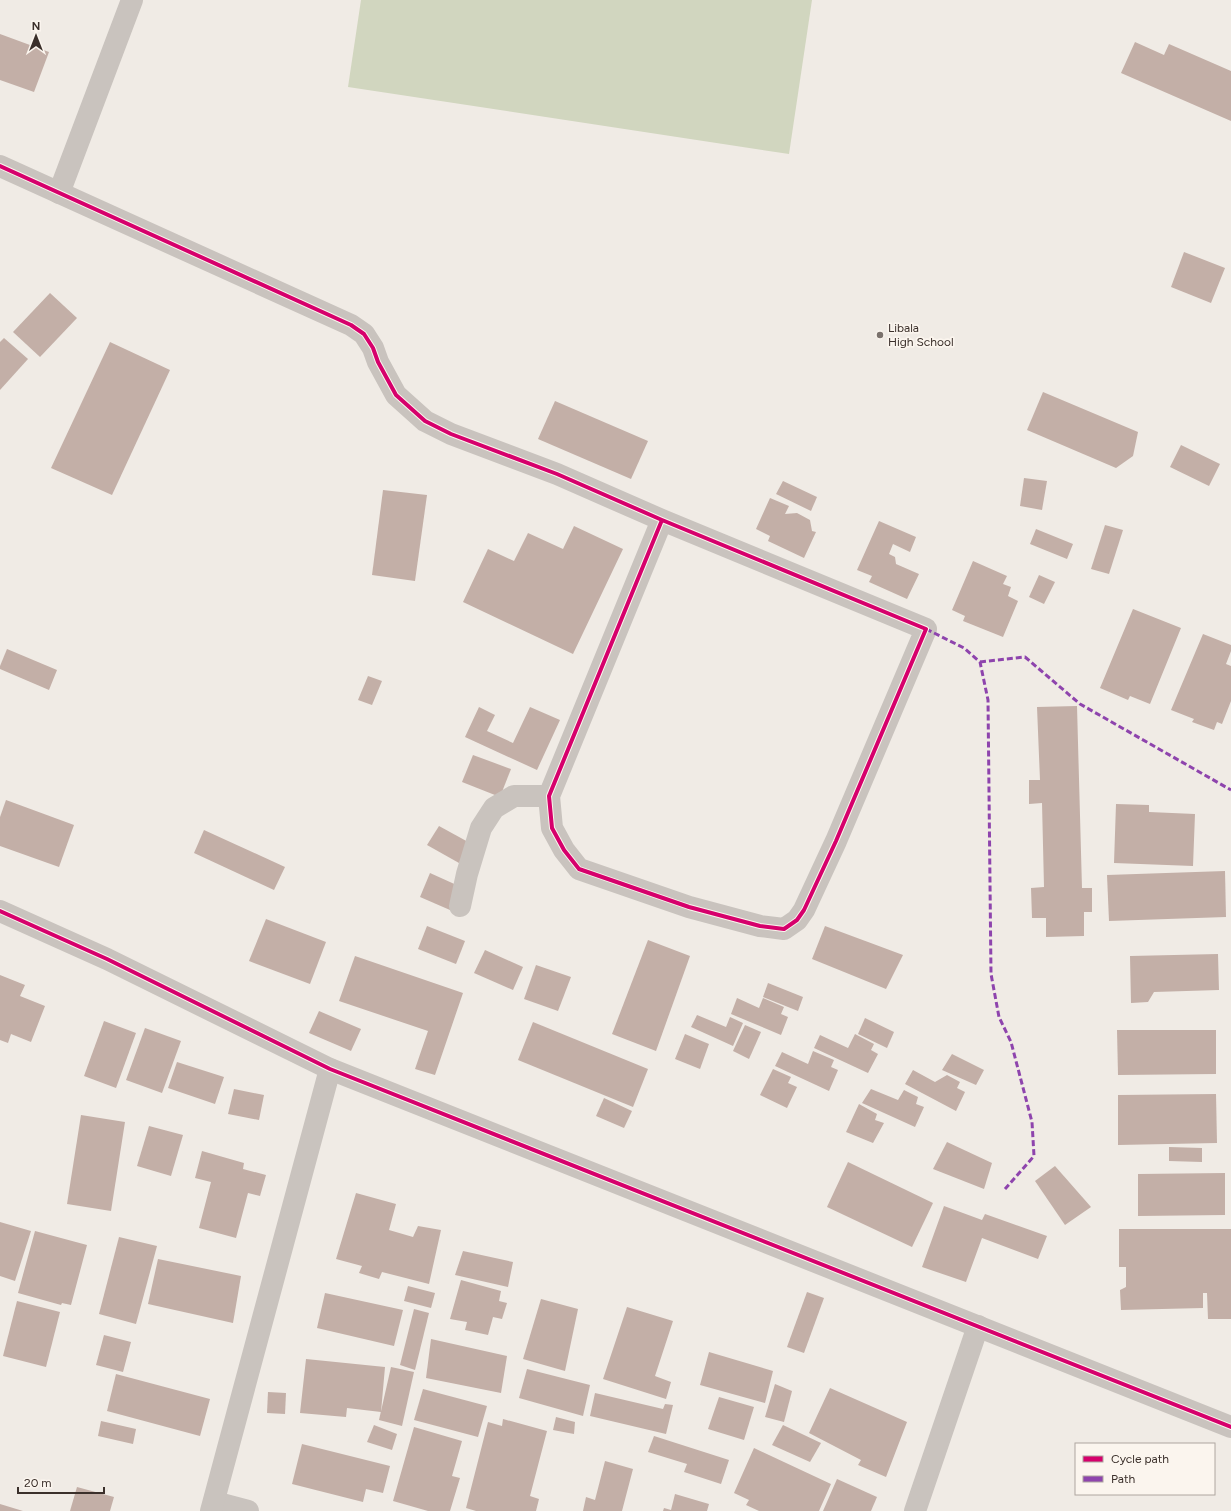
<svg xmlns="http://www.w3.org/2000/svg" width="1231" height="1511" font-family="Figtree,sans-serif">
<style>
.green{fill:#d1d6bf}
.building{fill:#c3afa7}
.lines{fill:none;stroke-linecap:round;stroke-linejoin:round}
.minor{stroke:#c9c3be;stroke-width:22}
.quiet{stroke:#8e44ad;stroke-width:3;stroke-dasharray:6 3;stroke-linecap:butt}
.cycleway-casing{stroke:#fbf5ee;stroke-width:6}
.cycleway{stroke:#d6006c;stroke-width:4}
.poi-dot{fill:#7a716c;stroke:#fbf5ee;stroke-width:1.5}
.labels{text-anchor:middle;stroke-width:3.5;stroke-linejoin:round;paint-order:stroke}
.poi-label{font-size:12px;fill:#3b302b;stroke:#fbf5ee;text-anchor:start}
</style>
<rect width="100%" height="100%" fill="#f0ebe5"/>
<path class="green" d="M361,0h451l-23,154 -441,-67z"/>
<g class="building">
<path d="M0,34l49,18 -15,40 -34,-12z"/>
<path d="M1135,42l29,13 5,-11 62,27v50l-110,-48z"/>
<path d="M1184,252l41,16 -14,35 -40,-16z"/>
<path d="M50,293l27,25 -37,39 -27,-25z"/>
<path d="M4,338l24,21 -28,31v-48z"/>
<path d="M110,342l60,28 -58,125 -61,-27z"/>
<path d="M1043,392l95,40 -5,24 -17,12 -89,-38z"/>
<path d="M555,401l93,40 -17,38 -93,-40z"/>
<path d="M1181,445l39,19 -11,22 -39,-19z"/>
<path d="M1024,478l23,3 -5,29 -22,-4z"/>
<path d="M783,481l34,16 -6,14 -35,-17z"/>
<path d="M383,490l44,5 -12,86 -43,-6z"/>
<path d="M770,498l19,8 -4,8 12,-1 13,7 2,11 4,1 -12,26 -36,-17 2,-5 -14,-7z"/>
<path d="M879,521l37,16 -6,15 -17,-8 -4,10 6,3 1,7 23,10 -12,25 -38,-17 3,-6 -15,-6z"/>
<path d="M1105,525l18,5 -14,44 -18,-5z"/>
<path d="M574,526l49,23 -50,105 -110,-52 25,-53 26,12 14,-28 35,16z"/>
<path d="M1036,529l37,15 -6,15 -37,-15z"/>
<path d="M973,561l34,15 -4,8 8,3 -3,9 10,5 -15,36 -40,-16 2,-5 -13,-6z"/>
<path d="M1039,575l16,7 -11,22 -15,-7z"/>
<path d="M1133,609l48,19 -31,76 -20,-8 -2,4 -28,-12z"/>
<path d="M1203,634l28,11v6l-5,13 5,2v35l-9,23 -5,-2 -3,8 -22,-8 2,-3 -23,-9z"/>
<path d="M7,649l50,21 -8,20 -49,-21v-3z"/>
<path d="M368,676l14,5 -10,24 -14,-5z"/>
<path d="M1077,706l5,182h10v24h-8v24l-38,1v-19h-14l-1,-30 13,-1 -2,-84 -13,1v-24h11l-3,-73z"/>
<path d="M479,707l16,8 -8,16 26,12 17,-36 30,13 -23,50 -72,-33z"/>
<path d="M473,755l38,14 -11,28 -38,-15z"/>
<path d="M6,800l68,25 -15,42 -59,-21v-29z"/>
<path d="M1116,804l33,1v7l46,2 -2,52 -79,-3z"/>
<path d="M439,826l31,17 -11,20 -32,-18z"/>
<path d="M204,830l81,37 -11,23 -80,-37z"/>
<path d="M1225,871l1,46 -117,4 -2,-46z"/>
<path d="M430,873l31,14 -11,23 -30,-13z"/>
<path d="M266,919l60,23 -16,42 -61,-23z"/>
<path d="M427,926l38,15 -9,23 -38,-15z"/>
<path d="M825,926l78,29 -17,34 -74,-30z"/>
<path d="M648,940l42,16 -34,95 -44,-17z"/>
<path d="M485,950l38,17 -10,23 -39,-17z"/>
<path d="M1218,954l1,36 -65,2 -6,10 -17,1 -1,-47z"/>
<path d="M355,956l108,37 -28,82 -20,-6 13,-38 -89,-30z"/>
<path d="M536,965l35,12 -13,34 -34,-12z"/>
<path d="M0,975l25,10 -5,11 25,10 -14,36 -20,-8 -3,9 -8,-3z"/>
<path d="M768,983l35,14 -5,14 -35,-14z"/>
<path d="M737,998l22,10 4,-10 21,9 -3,7 7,3 -7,18 -50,-21z"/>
<path d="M319,1011l42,18 -10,22 -42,-18z"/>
<path d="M697,1015l29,12 4,-10 13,6 -10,23 -42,-19z"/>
<path d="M865,1018l29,14 -7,16 -29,-14z"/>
<path d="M104,1021l32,12 -20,55 -32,-12z"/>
<path d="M533,1022l115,47 -15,38 -115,-47z"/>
<path d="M745,1025l16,7 -12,27 -16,-8z"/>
<path d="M145,1028l36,13 -19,52 -36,-13z"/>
<path d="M1117,1030h99v44l-98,1z"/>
<path d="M685,1034l24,10 -9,25 -25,-10z"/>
<path d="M855,1034l19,10 -3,6 7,4 -10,19 -54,-25 6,-13 28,13z"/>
<path d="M813,1051l21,9 -3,7 7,3 -9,21 -54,-25 7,-14 26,12z"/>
<path d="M952,1054l32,16 -8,15 -34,-15z"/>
<path d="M177,1062l47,15 -9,27 -47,-16z"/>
<path d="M773,1069l18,8 -3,6 9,4 -10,21 -27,-13z"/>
<path d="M913,1070l22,12 12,-7 13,7 -3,6 8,4 -9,19 -51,-27z"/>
<path d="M234,1089l30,6 -5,25 -31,-6z"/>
<path d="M871,1089l27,11 6,-10 14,7 -2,7 8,3 -9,20 -53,-24z"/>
<path d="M1216,1094l1,49 -99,2v-50z"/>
<path d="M604,1098l28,13 -8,17 -28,-12z"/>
<path d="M859,1104l18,10 -2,6 9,3 -11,20 -27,-11z"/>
<path d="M81,1115l44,7 -14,89 -44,-7z"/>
<path d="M149,1126l34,9 -12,41 -34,-10z"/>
<path d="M947,1142l45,21 -8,26 -51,-20z"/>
<path d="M1169,1147l33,1v14l-33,-1z"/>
<path d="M202,1151l42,12 -1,6 23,6 -6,21 -12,-3 -12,45 -37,-10 12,-46 -16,-4z"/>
<path d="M848,1162l85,41 -21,44 -85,-40z"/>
<path d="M1055,1166l36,41 -26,18 -30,-44z"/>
<path d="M1225,1173v42l-87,1v-42z"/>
<path d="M356,1193l40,11 -7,26 24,7 5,-11 23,4 -12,54 -47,-12 -3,7 -20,-6 3,-7 -26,-7z"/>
<path d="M944,1206l38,14 3,-6 62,22 -9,23 -56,-21 -16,44 -44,-15z"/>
<path d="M0,1222l31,9 -16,50 -15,-5z"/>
<path d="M1119,1229h112v90h-23l-1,-26h-4v15l-82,2 -1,-20 6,-3v-20h-7z"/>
<path d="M35,1231l52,14 -16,60 -9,-2 -1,2 -43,-12z"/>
<path d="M119,1237l38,9 -21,78 -37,-10z"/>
<path d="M463,1251l50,11 -5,25 -53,-12z"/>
<path d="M158,1259l83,17 -8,47 -85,-19z"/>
<path d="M461,1280l40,11 -2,10 8,2 -5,16 -9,-2 -5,18 -23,-5 2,-8 -17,-3z"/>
<path d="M408,1286l27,7 -4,15 -27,-7z"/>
<path d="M807,1292l17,6 -20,55 -17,-6z"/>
<path d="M325,1293l78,17 -9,36 -77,-18z"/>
<path d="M541,1299l37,10 -13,62 -42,-12z"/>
<path d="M17,1301l43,11 -14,55 -43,-11z"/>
<path d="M627,1307l46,14 -18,55 16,6 -5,17 -63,-20z"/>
<path d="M414,1309l15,4 -14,57 -15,-5z"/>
<path d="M104,1335l27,7 -8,30 -27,-7z"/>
<path d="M431,1339l76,17 -6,37 -75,-15z"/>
<path d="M709,1352l64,19 -8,32 -65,-18z"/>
<path d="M306,1359l79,8 -4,45 -34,-4 -1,9 -46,-4z"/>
<path d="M391,1367l23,5 -12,54 -23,-6z"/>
<path d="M527,1369l63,16 -7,31 -64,-18z"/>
<path d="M116,1374l94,25 -10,37 -93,-25z"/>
<path d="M775,1384l17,7 -8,31 -19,-5z"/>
<path d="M830,1388l77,34 -21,55 -28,-12 3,-5 -52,-27z"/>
<path d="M423,1389l64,17 -9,31 -64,-17z"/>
<path d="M268,1392l18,1 -1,21 -18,-1z"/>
<path d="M595,1393l68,16 2,-5 8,1 -7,29 -76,-18z"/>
<path d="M719,1397l35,10 -10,33 -36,-11z"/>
<path d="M556,1417l19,5 -1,12 -21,-4z"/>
<path d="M503,1419l44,12 -17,65 9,3 -3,12h-60l-10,-3 22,-86 14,4z"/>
<path d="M101,1421l35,8 -3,15 -35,-8z"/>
<path d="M374,1425l23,9 -5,16 -25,-8z"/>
<path d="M783,1425l38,18 -11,19 -38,-17z"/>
<path d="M414,1427l48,14 -10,35 8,2 -10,33h-22l-35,-10z"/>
<path d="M654,1436l75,24 -8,24 -37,-12 3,-8 -39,-12z"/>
<path d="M302,1444l88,22 -7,27 -17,-4 -3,13 -71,-18z"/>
<path d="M754,1448l77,36 -12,27h-60l-13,-6 3,-5 -15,-7z"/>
<path d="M605,1461l28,8 -11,42h-39l3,-14 9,3z"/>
<path d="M837,1479l40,18 -6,14h-48z"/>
<path d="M77,1487l37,10 -4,14h-40z"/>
<path d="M675,1494l34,10 -2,7h-44l1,-3 7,2z"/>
<path d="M0,1504l23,7h-23z"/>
</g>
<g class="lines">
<g class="minor">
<path d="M0,166l351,159 13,9 9,14 5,14 18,33 29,26 26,13 106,40 105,46 264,109 -90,212 -32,69 -7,10 -13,9 -24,-3 -71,-19 -110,-38 -15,-19 -12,-22 -3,-32 113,-276"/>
<path d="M59,193l73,-193"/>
<path d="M460,906l7,-32 14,-46 13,-20 20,-12h35"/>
<path d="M0,911l107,48 223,110 901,358"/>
<path d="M214,1502l34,9"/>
<path d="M211,1511l119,-442"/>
<path d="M915,1511l63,-185"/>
</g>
<g class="quiet">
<path d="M926,629l38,19 16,14 8,38 3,274 8,43 12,25 21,80 2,34 -29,33"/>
<path d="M980,662l45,-5 55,47 151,86"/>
</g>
<g class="cycleway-casing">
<g id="cycleway">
<path d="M0,166l351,159 13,9 9,14 5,14 18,33 29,26 26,13 106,40 105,46 264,109 -90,212 -32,69 -7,10 -13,9 -24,-3 -71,-19 -110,-38 -15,-19 -12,-22 -3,-32 113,-276"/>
<path d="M0,911l107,48 223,110 901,358"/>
</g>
</g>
<use href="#cycleway" class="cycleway"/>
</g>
<circle class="poi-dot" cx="880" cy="335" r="4"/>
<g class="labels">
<g class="poi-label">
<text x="888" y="332">Libala<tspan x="888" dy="14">High School</tspan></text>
</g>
</g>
<rect x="1075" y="1443" width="140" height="52" fill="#fbf5ee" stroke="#aea6a0"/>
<rect x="1083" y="1456" width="20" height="6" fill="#d6006c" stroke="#aea6a0"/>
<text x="1111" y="1463" font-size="12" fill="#3b302b">Cycle path</text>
<rect x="1083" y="1476" width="20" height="6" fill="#8e44ad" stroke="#aea6a0"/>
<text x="1111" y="1483" font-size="12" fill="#3b302b">Path</text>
<g transform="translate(36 36)" stroke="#fbf5ee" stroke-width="3" paint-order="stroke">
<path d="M0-3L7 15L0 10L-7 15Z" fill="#3b302b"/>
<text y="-6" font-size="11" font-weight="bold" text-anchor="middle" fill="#3b302b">N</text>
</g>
<path d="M18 1487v6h86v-6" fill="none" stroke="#3b302b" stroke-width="2"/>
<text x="24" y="1487" font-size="12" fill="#3b302b" stroke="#fbf5ee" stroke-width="3" paint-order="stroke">20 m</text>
</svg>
